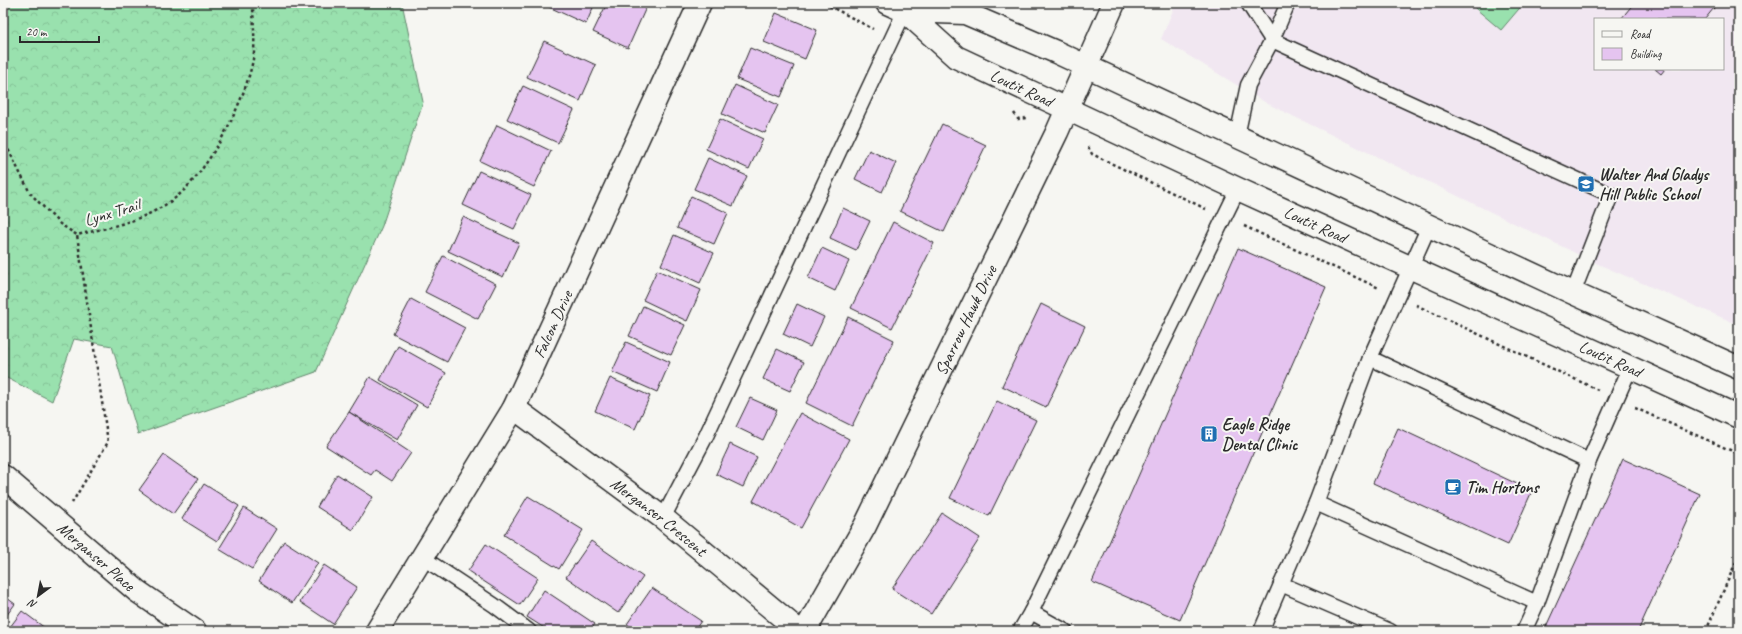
<svg xmlns="http://www.w3.org/2000/svg" width="1742" height="634" font-family="Caveat,sans-serif">
<style>
.built{fill:#f1e7f1;fill-rule:evenodd}
.forest{fill:url(#forest-crowns);stroke:#62866c}
.park{fill:#99e1ae;stroke:#62866c}
.building{fill:#e5c4f0;stroke:#2b2b2b}
.lines{fill:none;stroke-linecap:round;stroke-linejoin:round}
.lane-casing{stroke:#2b2b2b;stroke-width:17}
.street-casing{stroke:#2b2b2b;stroke-width:25}
.path{stroke:#2b2b2b;stroke-width:2.5;stroke-dasharray:3 3;stroke-linecap:butt}
.lane{stroke:#f6f6f2;stroke-width:14}
.street{stroke:#f6f6f2;stroke-width:22}
.labels{text-anchor:middle;stroke-width:4;stroke-linejoin:round;paint-order:stroke}
.street-label{font-size:17px;fill:#2b2b2b;stroke:#f6f6f2}
.poi-label{font-size:17px;font-weight:bold;fill:#2b2b2b;stroke:#f6f6f2;text-anchor:start}
</style>
<defs>
<pattern id="forest-crowns" width="20" height="18" patternUnits="userSpaceOnUse"><rect width="20" height="18" fill="#99e1ae"/><path d="M2 6a3 3 0 1 1 6 0M12 15a3 3 0 1 1 6 0" fill="none" stroke="#84c196"/></pattern>
</defs>
<rect width="100%" height="100%" fill="#f6f6f2"/>
<filter id="ink" filterUnits="userSpaceOnUse"><feTurbulence type="fractalNoise" baseFrequency=".025" numOctaves="2"/><feDisplacementMap in="SourceGraphic" scale="8" xChannelSelector="R" yChannelSelector="G"/><feConvolveMatrix kernelMatrix="1 2 1 2 8 2 1 2 1" color-interpolation-filters="sRGB"/></filter>
<g filter="url(#ink)">
<path class="built" d="M1176,3h563v322l-141,-61 -330,-160 -107,-65zM1595,19h128v50h-128z"/>
<path class="forest" d="M3,3h399l21,99 -41,124 -66,146 -178,62 -26,-88 -38,-7 -22,62 -49,-25z"/>
<path class="park" d="M1469,3h55l-23,27z"/>
<g class="building">
<path d="M551,3h44l-9,21 -37,-17z"/>
<path d="M607,3h41l-20,45 -35,-16z"/>
<path d="M1634,3h84l-13,16h-84z"/>
<path d="M776,13l41,17 -12,29 -41,-17z"/>
<path d="M544,41l52,24 -16,36 -53,-24z"/>
<path d="M750,48l44,18 -13,31 -44,-18z"/>
<path d="M1655,69h10l-4,5z"/>
<path d="M735,85l43,20 -13,28 -43,-19z"/>
<path d="M523,86l51,24 -16,33 -51,-24z"/>
<path d="M720,119l43,20 -14,30 -43,-20z"/>
<path d="M942,124l44,21 -42,87 -44,-21z"/>
<path d="M497,125l54,26 -17,36 -54,-26z"/>
<path d="M869,150l27,13 -14,29 -27,-13z"/>
<path d="M708,158l39,18 -14,30 -39,-17z"/>
<path d="M479,171l52,24 -17,34 -51,-24z"/>
<path d="M691,196l37,17 -14,31 -37,-16z"/>
<path d="M843,208l27,13 -14,29 -26,-12z"/>
<path d="M463,217l56,26 -16,34 -55,-26z"/>
<path d="M893,222l41,21 -42,85 -41,-20z"/>
<path d="M674,235l40,18 -14,30 -39,-18z"/>
<path d="M822,248l27,13 -14,30 -27,-13z"/>
<path d="M1238,248l88,39 -146,333 -88,-38z"/>
<path d="M443,256l53,28 -18,35 -53,-27z"/>
<path d="M657,270l44,20 -14,31 -44,-21z"/>
<path d="M411,299l54,29 -18,34 -54,-28z"/>
<path d="M797,304l27,13 -14,30 -27,-13z"/>
<path d="M1041,304l44,22 -39,81 -44,-21z"/>
<path d="M643,306l42,19 -14,30 -42,-19z"/>
<path d="M848,317l46,23 -42,86 -46,-23z"/>
<path d="M626,342l44,20 -13,30 -45,-20z"/>
<path d="M398,346l48,27 -19,34 -47,-27z"/>
<path d="M777,349l27,13 -14,29 -27,-12z"/>
<path d="M370,377l47,28 -20,35 -48,-28z"/>
<path d="M610,378l40,18 -15,33 -40,-18z"/>
<path d="M750,398l27,12 -14,30 -27,-13z"/>
<path d="M997,401l39,19 -47,96 -39,-18z"/>
<path d="M349,412l62,41 -19,28 -17,-11 -4,5 -45,-29z"/>
<path d="M800,413l49,26 -48,89 -48,-27z"/>
<path d="M1398,428l134,63 -24,54 -135,-62z"/>
<path d="M730,444l27,13 -14,30 -27,-13z"/>
<path d="M164,455l34,24 -25,35 -34,-24z"/>
<path d="M1623,459l77,35 -62,137h-94z"/>
<path d="M337,474l36,23 -20,33 -36,-23z"/>
<path d="M204,484l35,22 -22,35 -35,-22z"/>
<path d="M528,496l55,34 -24,39 -55,-34z"/>
<path d="M244,508l33,21 -25,40 -33,-20z"/>
<path d="M942,513l38,25 -49,76 -39,-25z"/>
<path d="M284,541l34,22 -26,40 -33,-22z"/>
<path d="M591,541l52,36 -25,36 -52,-36z"/>
<path d="M486,544l52,34 -18,27 -52,-34z"/>
<path d="M324,565l33,22 -24,37 -33,-22z"/>
<path d="M652,588l49,33 -7,10h-57l-10,-7z"/>
<path d="M544,590l51,34 -5,7h-41l-22,-14z"/>
<path d="M3,595l12,9 -12,16z"/>
<path d="M22,611l27,20h-42z"/>
</g>
<g class="lines">
<g class="lane-casing">
<g id="lane">
<path d="M1248,3l24,37 339,155 -38,98"/>
<path d="M1237,136l11,-51 24,-45 16,-37"/>
<path d="M1370,358l219,103"/>
<path d="M1316,503l221,100"/>
<path d="M663,518l43,-82 202,-432"/>
<path d="M423,558l71,47 35,26"/>
<path d="M1281,584l109,47"/>
<path d="M1031,612l34,19"/>
<path d="M1020,631l11,-19 207,-423"/>
<path d="M1261,631l55,-128 54,-145 59,-132"/>
<path d="M1524,631l13,-28 52,-142 41,-93"/>
</g>
</g>
<g class="street-casing">
<g id="street">
<path id="s1" d="M887,3l18,8 51,46 282,132 501,228"/>
<path d="M905,11l60,2 91,39 517,241 166,75"/>
<path id="s2" d="M514,408l149,110 136,113"/>
<path id="s3" d="M3,476l134,115 58,40"/>
<path id="s4" d="M377,631l137,-223 186,-405"/>
<path id="s5" d="M805,631l60,-105 192,-394 57,-129"/>
</g>
</g>
<g class="path">
<path d="M824,3l49,26"/>
<path d="M728,7l3,-4"/>
<path d="M1014,113l4,6 8,-1"/>
<path d="M3,139l27,54 30,31 17,11c33,-8 66,-14 94,-34 36,-24 79,-107 83,-149 1,-16 -1,-33 -1,-49"/>
<path d="M1088,147l4,7 114,55"/>
<path d="M1244,226l135,62"/>
<path d="M1416,305l182,85"/>
<path d="M1635,408l104,46"/>
<path d="M72,503l36,-61 -31,-207"/>
<path d="M1706,631l33,-76"/>
</g>
<use href="#lane" class="lane"/>
<use href="#street" class="street"/>
</g>
</g>
<defs>
<g id="school-square" transform="scale(0.9)"><rect x="-9" y="-9" width="18" height="18" rx="4" fill="#1f6fb2" stroke="#f6f6f2"/><path d="M0-5L7-2L0 1L-7-2ZM-4 1L0 2.5L4 1V4Q0 6-4 4Z" fill="#fff"/></g>
<g id="building-square" transform="scale(0.9)"><rect x="-9" y="-9" width="18" height="18" rx="4" fill="#1f6fb2" stroke="#f6f6f2"/><path d="M-4-6H4V6H1V3H-1V6H-4ZM-2.5-4.3h1.7v1.8h-1.7ZM.8-4.3h1.7v1.8H.8ZM-2.5-1h1.7V.8h-1.7ZM.8-1h1.7V.8H.8Z" fill="#fff"/></g>
<g id="cafe-square" transform="scale(0.9)"><rect x="-9" y="-9" width="18" height="18" rx="4" fill="#1f6fb2" stroke="#f6f6f2"/><path d="M-5.5-4.5H6V0H3Q3 3.5 0 3.5H-2.5Q-5.5 3.5-5.5 0ZM3-3.2v2h1.7v-2ZM-6 4.5H4V6H-6Z" fill="#fff"/></g>
</defs>
<g fill-rule="evenodd">
<use href="#school-square" x="1586" y="184"/>
<use href="#building-square" x="1209" y="434"/>
<use href="#cafe-square" x="1453" y="487"/>
</g>
<g class="labels">
<g class="street-label">
<text dy="6" stroke="none"><textPath href="#s1" startOffset="161">Loutit Road</textPath></text>
<text transform="translate(112 212) rotate(-17)" y="6">Lynx Trail</text>
<text dy="6" stroke="none"><textPath href="#s1" startOffset="485">Loutit Road</textPath></text>
<text dy="6" stroke="none"><textPath href="#s5" startOffset="350">Sparrow Hawk Drive</textPath></text>
<text dy="6" stroke="none"><textPath href="#s4" startOffset="354">Falcon Drive</textPath></text>
<text dy="6" stroke="none"><textPath href="#s1" startOffset="809">Loutit Road</textPath></text>
<text dy="6" stroke="none"><textPath href="#s2" startOffset="181">Merganser Crescent</textPath></text>
<text dy="6" stroke="none"><textPath href="#s3" startOffset="123">Merganser Place</textPath></text>
</g>
<g class="poi-label">
<text x="1599" y="180">Walter And Gladys<tspan x="1599" dy="20">Hill Public School</tspan></text>
<text x="1222" y="430">Eagle Ridge<tspan x="1222" dy="20">Dental Clinic</tspan></text>
<text x="1466" y="493">Tim Hortons</text>
</g>
</g>
<rect width="1742" height="634" fill="none" stroke="#f6f6f2" stroke-width="16"/>
<rect x="8" y="8" width="1726" height="618" fill="none" stroke="#2b2b2b" stroke-width="1.5" filter="url(#ink)"/>
<rect x="1594" y="18" width="130" height="52" fill="#f6f6f2" stroke="#a5a5a2"/>
<rect x="1602" y="31" width="20" height="6" fill="#f6f6f2" stroke="#a5a5a2"/>
<text x="1630" y="38" font-size="12" fill="#2b2b2b">Road</text>
<rect x="1602" y="48" width="20" height="12" fill="#e5c4f0" stroke="#a5a5a2"/>
<text x="1630" y="58" font-size="12" fill="#2b2b2b">Building</text>
<g transform="translate(38 596) rotate(212)" stroke="#f6f6f2" stroke-width="3" paint-order="stroke">
<path d="M0-3L7 15L0 10L-7 15Z" fill="#2b2b2b"/>
<text y="-6" font-size="11" font-weight="bold" text-anchor="middle" fill="#2b2b2b">N</text>
</g>
<path d="M20 36v6h79v-6" fill="none" stroke="#2b2b2b" stroke-width="2"/>
<text x="26" y="36" font-size="12" fill="#2b2b2b" stroke="#f6f6f2" stroke-width="3" paint-order="stroke">20 m</text>
</svg>
